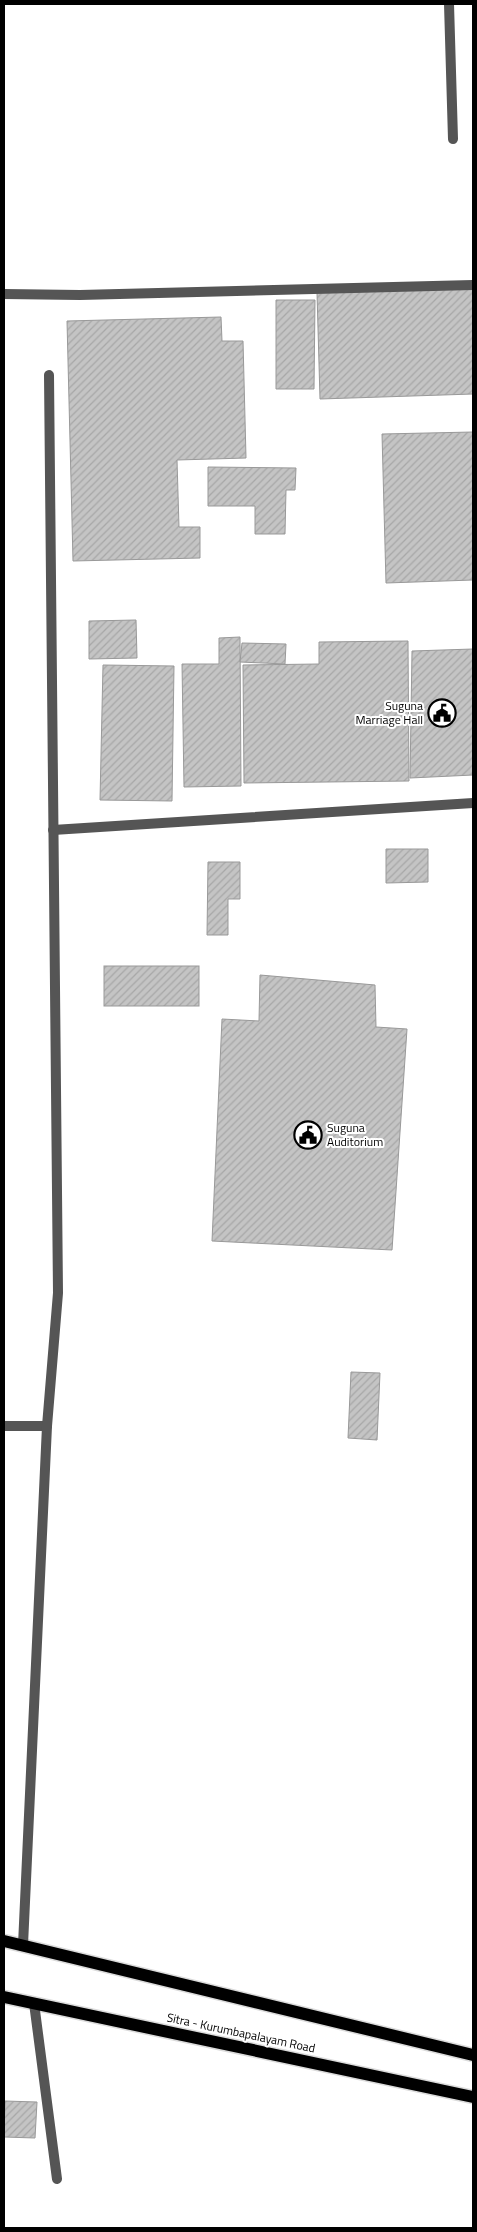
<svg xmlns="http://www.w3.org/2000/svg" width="477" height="2232" font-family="'Titillium Web',sans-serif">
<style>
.building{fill:url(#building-hatch);stroke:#999}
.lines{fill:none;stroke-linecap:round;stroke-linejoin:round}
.primary-casing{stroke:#dbdbdb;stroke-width:15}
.service{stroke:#555;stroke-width:10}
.minor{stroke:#555;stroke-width:10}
.primary{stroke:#000;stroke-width:12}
.labels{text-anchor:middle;stroke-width:4;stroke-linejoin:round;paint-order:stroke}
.poi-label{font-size:12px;fill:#000;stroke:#fff;text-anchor:end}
.street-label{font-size:12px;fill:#000;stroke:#fff}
</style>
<defs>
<pattern id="building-hatch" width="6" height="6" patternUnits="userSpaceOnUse" patternTransform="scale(1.25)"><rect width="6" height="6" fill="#c4c4c4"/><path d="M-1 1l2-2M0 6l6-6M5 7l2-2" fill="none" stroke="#a7a7a7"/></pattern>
</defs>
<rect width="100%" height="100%" fill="#fff"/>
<g class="building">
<path d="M473,288v106l-153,5 -3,-106z"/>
<path d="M276,300h39l-1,89h-38z"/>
<path d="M221,317l1,24h21l3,117 -69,2 2,67h21v31l-127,3 -6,-240z"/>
<path d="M473,432v148l-87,3 -4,-149z"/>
<path d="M208,467l88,1 -1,22h-9l-1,44h-30v-28h-47z"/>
<path d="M136,620l1,38 -48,1v-38z"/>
<path d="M240,637l1,149 -57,1 -2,-123h37v-26z"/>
<path d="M408,641l1,140 -165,2 -1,-118 76,-1v-22z"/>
<path d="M242,643l44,1 -1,20 -45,-2z"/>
<path d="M473,649v126l-63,3 2,-127z"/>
<path d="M103,665l71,1 -2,135 -72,-1z"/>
<path d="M386,849h42v33l-42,1z"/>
<path d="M208,862h32v37h-12v36h-21z"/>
<rect x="104" y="966" width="95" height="40"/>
<path d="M260,975l115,10 1,42 31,2 -15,221 -180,-9 10,-222 37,2z"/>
<path d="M351,1372l29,1 -3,67 -29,-2z"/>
<path d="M5,2101l32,1 -2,36 -31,-1z"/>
</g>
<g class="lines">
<g class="primary-casing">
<g id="primary">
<path d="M4,1941l469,114"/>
<path d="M4,1997l469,100"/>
</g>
</g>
<g class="service">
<path d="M449,4l4,135"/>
<path d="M4,294l76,1 393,-10"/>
<path d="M34,2003l23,176"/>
</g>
<g class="minor">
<path d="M53,830l420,-27"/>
<path d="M4,1426h43"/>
<path d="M23,1945l24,-519 11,-133 -9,-918"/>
</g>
<use href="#primary" class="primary"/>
</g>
<defs>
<g id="civic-ring" transform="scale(1.4375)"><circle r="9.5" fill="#fff" stroke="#000" stroke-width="1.5"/><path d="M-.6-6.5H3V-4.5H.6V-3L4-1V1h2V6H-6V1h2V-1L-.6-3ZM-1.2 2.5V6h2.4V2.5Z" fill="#000"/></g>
</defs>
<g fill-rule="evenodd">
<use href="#civic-ring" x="442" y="713"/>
<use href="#civic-ring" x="308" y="1135"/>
</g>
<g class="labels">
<g class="poi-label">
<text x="423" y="710">Suguna<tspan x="423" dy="14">Marriage Hall</tspan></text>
<text x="327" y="1132" text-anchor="start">Suguna<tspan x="327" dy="14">Auditorium</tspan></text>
</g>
<g class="street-label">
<text transform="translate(241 2033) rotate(12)" y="4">Sitra - Kurumbapalayam Road</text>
</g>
</g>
<rect width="477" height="2232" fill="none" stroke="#000000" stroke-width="10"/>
</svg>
